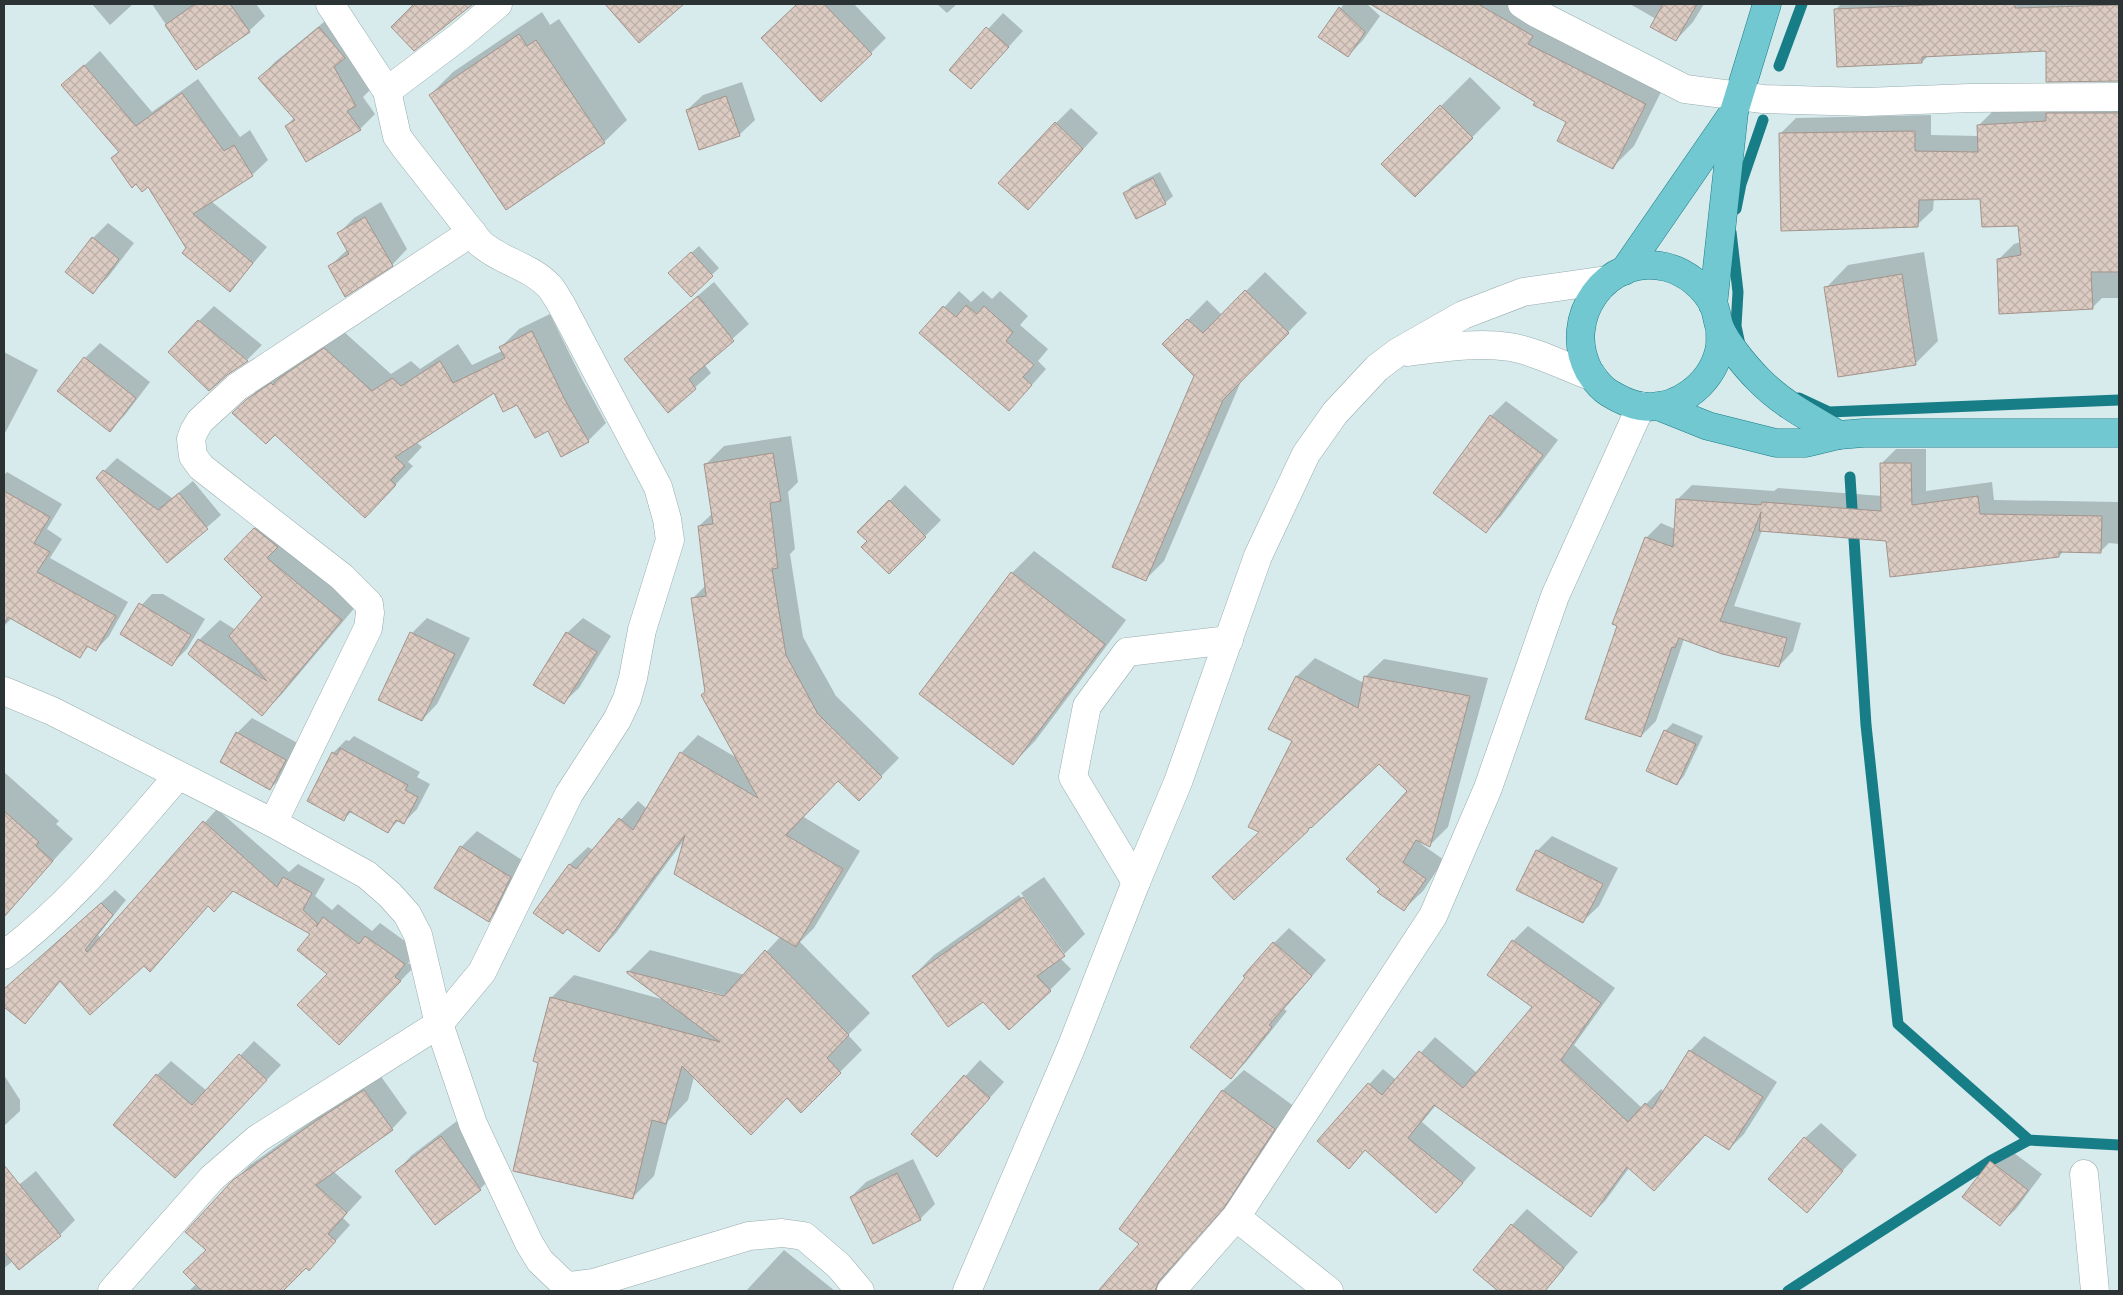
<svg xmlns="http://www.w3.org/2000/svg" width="2123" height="1295" font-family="'Work Sans',sans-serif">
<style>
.shadow{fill:#0003;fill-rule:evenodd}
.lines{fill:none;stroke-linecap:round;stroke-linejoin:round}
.stream{stroke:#177d87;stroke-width:11}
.building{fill:url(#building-cross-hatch);stroke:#a3948c}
.minor-casing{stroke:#98abad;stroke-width:29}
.major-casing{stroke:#1c7c85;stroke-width:29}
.minor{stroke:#fff;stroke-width:28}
.major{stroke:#71c8d0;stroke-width:28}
</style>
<defs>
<pattern id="building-cross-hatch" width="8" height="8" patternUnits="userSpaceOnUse" patternTransform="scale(1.25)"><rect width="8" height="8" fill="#dbcbc2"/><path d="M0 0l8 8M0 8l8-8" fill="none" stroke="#bcafa7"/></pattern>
</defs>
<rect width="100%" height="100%" fill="#d7ebed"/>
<g class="shadow">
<path d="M92,4h41l-23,21z"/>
<path d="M152,4h104l9,12 -16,15 -53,38z"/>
<path d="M416,4h55l-5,5 -74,18z"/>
<path d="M607,4h74l-42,37z"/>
<path d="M798,4h56l32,34 -15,15 -93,-30z"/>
<path d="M937,4h20l-10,9z"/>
<path d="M1344,4h23l13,12 -17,24 -15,16 -28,-20z"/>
<path d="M1372,4h162l132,78 -32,64 -21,21 -45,-46z"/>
<path d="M1630,4h74l-11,18 -17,18 -20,-21z"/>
<path d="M1841,4h278v76l-72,1v-32l-118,6 -7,7 -87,-52z"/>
<path d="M542,12l8,13 9,-6 68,101 -23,22 -174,-47 23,-23z"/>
<path d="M335,13l36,76 -8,8 12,17 -15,15 -74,-3 8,-8 -34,-40 15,-16z"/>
<path d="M1003,13l20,18 -37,41 -35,-3z"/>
<path d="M100,51l52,61 46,-33 42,58 10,-7 18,30 -16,15 -41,26 56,46 -37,44 -43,-43 -39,-63 -36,-27 7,-7 -56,-66z"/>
<path d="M1470,77l31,31 -57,58 -61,-2z"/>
<path d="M742,82l13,38 -16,15 -52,-25 16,-15z"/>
<path d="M2119,97v201h-17l-10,10 -94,-48 16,-16 7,-2 -2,-18 -37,-26h-48l-1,12 -16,15 -137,-91 16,-16 135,-3v20l47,1v-10l16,-16z"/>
<path d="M1071,108l27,25 -55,60 13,-70z"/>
<path d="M1160,172l13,24 -8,7 -40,-10 7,-7z"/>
<path d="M381,202l26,47 -15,16 -62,1 18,-17 -9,-16 15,-15z"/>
<path d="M108,223l26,20 -26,34 -15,15v-54z"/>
<path d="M699,246l20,22 -28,27 -13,-30z"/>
<path d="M1924,252l14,89 -23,23 -89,-76 22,-23z"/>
<path d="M1265,272l42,41 -65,66 -78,182 -19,19 51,-205 -32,-31 43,-44 15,15z"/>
<path d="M714,282l35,42 -45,40 7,9 -42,38 -43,-52 15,-15z"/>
<path d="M959,291l12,11 12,-11 9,8 8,-8 28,25 -8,9 28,24 -10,12 8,8 -22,25 -103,-61z"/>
<path d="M214,306l48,39 -15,15 -48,-39z"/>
<path d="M550,314l33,67 23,42 -18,18 -27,14 -13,-26 -31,-26 -22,-12 -79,51 6,5 -14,15 5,4 -30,32 -108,-64 -41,-21 32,-31 77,-51 48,43 20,-13 9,8 38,-25 14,21 30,-14 -1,-4 18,-18z"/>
<path d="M100,343l50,39 -25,33 -15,15 -25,-72z"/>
<path d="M4,352l34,18 -34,65z"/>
<path d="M1506,401l52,39 -57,76 -15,15 5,-115z"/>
<path d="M791,436l7,46 -10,10 7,57 -5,5 13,83 33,59 63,62 -40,41 -21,-20 -36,37 58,35 -46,77 -14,14 70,71 -22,22 14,15 -61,61 -14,-14 -93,-20 -6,23 -20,21 -14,55 -22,22 -119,-29 27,-107 -5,-2 17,-63 22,-22 91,25 -37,-28 22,-22 95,25 36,-39 -97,-96 -68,93 -17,18 -32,-23 -32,-15 35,-49 18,-17 5,3 45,-49 9,8 34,-56 17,-18 39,23 -31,-67 -14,-92 14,-14 -7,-59 14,-13 -7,-49 18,-18zM702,989l28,8v2l-25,-6z"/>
<path d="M1896,449h30v42l66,-9 2,18 125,2v42l-10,-1 -8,8h-37l-5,5 -297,-26 -28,76 67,17 -8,28 -14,15 -95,-27 -28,82 -15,15 5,-198 15,-15 14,6 2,-29 15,-15 82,6 4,-3 104,8 -1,-32z"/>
<path d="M117,458l55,40 21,-17 28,34 -54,47 -70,-84z"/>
<path d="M7,472l55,32 -15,25 15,10 -12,19 78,44 -19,34 -13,14 -7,-4 -10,10 -67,-38 -8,8v-151z"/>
<path d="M905,485l36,35 -52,53 -20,-32 -10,-9z"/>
<path d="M275,508l87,91 -80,95 -20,20 -63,-74 21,-20 16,10 27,-34 -38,-37z"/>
<path d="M1034,551l92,69 -91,121 -22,23 -1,-191z"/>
<path d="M152,594h11l42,25 -18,30 -15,15 -35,-54z"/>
<path d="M427,618l43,20 -33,66 -15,16 -10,-87z"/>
<path d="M583,618l28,18 -32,52 -16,15 4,-70z"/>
<path d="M1315,658l49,25 1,-6 19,-18 104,19 -40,149 -18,18 -9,-4 -1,2 24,17 -21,31 -19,18 -25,-17 29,-102 -29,-28 -145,137 60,-158 -24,-13 27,-52z"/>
<path d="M252,718l49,27 -15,28 -16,16 -33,-56z"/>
<path d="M1673,723l30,13 -19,40 -7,8 -12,-53z"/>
<path d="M354,736l66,36 -3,5 13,7 -13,25 -13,13 -5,-2 -11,11 -36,-20 -9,9 -10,-67 13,-13 3,1z"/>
<path d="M4,772l55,49 -3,3 17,15 -61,67 -8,-8z"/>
<path d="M217,809l72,63 9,-8 27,15 -10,17 17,14 6,-6 34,27 8,-8 37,27 -9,13 6,4 -75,77 -10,-71 -17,-39 -78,-44 -20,21 -6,-5 -58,64 -6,-6 -83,16 -36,42 -21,-17v-15l111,-100 11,10 -28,35 3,4z"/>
<path d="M477,831l48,31 -21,43 -15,15 -53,-32 25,-41z"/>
<path d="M1552,836l66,32 -19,38 -16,15 -46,-70z"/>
<path d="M1044,877l41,57 -25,24 11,11 -21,21 -67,11 -70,-25 21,-21 85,-60 42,58h3l-43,-60z"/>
<path d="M1528,926l87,62 -41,57 68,63 19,-19 3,3 26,-41 14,-15 73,46 -33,52 -15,15 -24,-15 -76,34 -24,33 -14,14 -155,-110 -14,17 54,46 -25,29 -85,-48 -17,18 -30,-27 64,-71 13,11 39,-43 42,36 57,-67 -45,-32 24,-33z"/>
<path d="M1289,928l37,32 -42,49 3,2 -41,51 -15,15 43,-134z"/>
<path d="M254,1041l27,24 -92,97 -32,-87 14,-14 36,30z"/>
<path d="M980,1060l24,22 -52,58 -39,-6z"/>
<path d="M1244,1070l51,37 -51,78 -64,73 -4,11 -19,22h-57l41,-48 -20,-14 102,-139z"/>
<path d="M4,1075l16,25v11l-16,15z"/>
<path d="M380,1075l27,38 -15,16 -59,42 29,26 -19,21 7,7 -26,29 -18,13 -25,24h-92l7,-7 38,-103 16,-16 87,-62z"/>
<path d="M457,1121l38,53 -15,15 -83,-18 15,-16z"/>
<path d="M1821,1123l36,32 -51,56 -1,-73z"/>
<path d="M2006,1147l36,27 -26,35 -16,15 -9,-62z"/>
<path d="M913,1159l22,45 -15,15 -69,-22 15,-15z"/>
<path d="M36,1171l39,49 -15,15 -47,26 -9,7v-71z"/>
<path d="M1527,1209l51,43 -33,39h-45l-25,-21 37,-45z"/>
<path d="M784,1250l51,41h-89z"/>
</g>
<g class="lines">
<g class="stream">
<path d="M1779,66l23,-62"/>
<path d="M1736,209l5,-25 22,-64"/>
<path d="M1731,232l7,60 -2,34 4,19"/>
<path d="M1799,398l30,14 290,-12"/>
<path d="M1850,477l16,248 32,299 131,116 90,5"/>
<path d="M1788,1291l202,-130 39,-21"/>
</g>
</g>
<g class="building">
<path d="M195,4h35l20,28 -54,38 -31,-45z"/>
<path d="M414,4h59l-59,47 -23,-24z"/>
<path d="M605,4h79l-45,39z"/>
<path d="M797,4h27l48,50 -51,48 -60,-64z"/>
<path d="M1370,4h108l55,32 -5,8 118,60 -33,65 -56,-28 9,-19 -33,-17 2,-3z"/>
<path d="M1663,4h34l-21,37 -26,-14z"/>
<path d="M1955,4h60v4l104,-3v76l-73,1v-31l-124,6v6l-85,4 -3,-58z"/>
<path d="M1339,7l26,25 -17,25 -30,-20z"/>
<path d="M319,27l26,31 -11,9 22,39 -9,5 14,19 -55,32 -21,-36 10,-6 -37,-42z"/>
<path d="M986,27l23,20 -38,42 -22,-19z"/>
<path d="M519,34l8,12 9,-6 69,103 -99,67 -77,-115z"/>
<path d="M84,65l52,61 46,-33 42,58 10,-6 19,31 -60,38 60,49 -23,29 -48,-39 4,-5 -38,-61 -6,5 -6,-8 -4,4 -21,-30 8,-6 -58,-67z"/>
<path d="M726,96l14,40 -41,14 -13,-40z"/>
<path d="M1440,105l33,33 -58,59 -34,-33z"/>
<path d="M2046,113h73v159h-28l2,37 -94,5 -2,-55 24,-4 -3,-29 -36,1 -2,-28 -61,1 -1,27 -137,4 -2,-98 136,-2v20l63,1 -1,-27 69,-4z"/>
<path d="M1055,122l28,27 -55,61 -30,-27z"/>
<path d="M1153,178l13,26 -30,15 -13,-26z"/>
<path d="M365,217l28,49 -48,31 -17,-31 21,-12 -12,-21z"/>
<path d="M92,237l27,22 -26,35 -28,-22z"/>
<path d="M691,252l22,24 -22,21 -23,-24z"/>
<path d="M1902,274l14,91 -78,12 -14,-90z"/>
<path d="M1245,290l44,43 -66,67 -77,181 -34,-14 82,-191 -32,-32 25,-25 16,14z"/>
<path d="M698,296l36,45 -45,38 7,10 -28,24 -44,-54z"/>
<path d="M966,305l11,9 7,-8 29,26 -7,9 28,24 -11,12 9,8 -23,26 -90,-78 24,-27 13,11z"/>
<path d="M198,320l50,41 -21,14 -18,16 -41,-39z"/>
<path d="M532,331l33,69 24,42 -28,15 -13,-26 -13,7 -18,-33 -14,7 -9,-19 -99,64 10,9 -14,14 5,5 -31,33 -90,-83 -9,9 -34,-31 15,-14 24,-16 2,2 5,-6 46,-31 48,43 20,-13 9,8 39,-25 13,22 52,-25 -6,-11z"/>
<path d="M84,357l52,41 -26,34 -53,-41z"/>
<path d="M1490,415l53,40 -57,78 -53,-40z"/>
<path d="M773,453l8,48 -11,2 8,65 -6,1 14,86 32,59 64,63 -23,24 -21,-20 -52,54 57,34 -47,78 -122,-73 11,-39 -86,117 -32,-23 -4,5 -30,-21 36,-49 7,5 43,-51 14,12 47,-78 78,46 -57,-103 4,-3 -14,-94 15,-2 -8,-70 15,-2 -9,-60z"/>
<path d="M1880,463h31l1,42 66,-9 2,18 122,2 -1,37 -42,-1v5l-169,20 -4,-36 -127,-10 2,-19 -41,109 67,17 -8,29 -57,-13 -43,-16 -4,10 -3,-1 -31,90 -56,-18 32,-93 -5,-2 33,-87 28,10 3,-48 85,6 1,-3 119,9z"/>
<path d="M103,470l55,40 21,-17 29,36 -41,34 -71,-85z"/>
<path d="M4,491l46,26 -16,26 16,9 -13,20 79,44 -20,35 -9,-5 -7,12 -72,-41 -4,7z"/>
<path d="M889,500l37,37 -37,37 -28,-27 6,-6 -10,-9z"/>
<path d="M254,528l24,19 -11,11 75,62 -80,96 -74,-62 10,-15 69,42 -38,-45 33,-39 -38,-38z"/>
<path d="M1011,572l94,72 -92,121 -94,-71z"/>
<path d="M139,603l52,32 -19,31 -52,-32z"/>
<path d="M410,632l45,22 -33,67 -44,-21z"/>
<path d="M566,632l31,20 -33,52 -31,-19z"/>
<path d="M1296,676l62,32 6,-32 106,20 -40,151 -14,-7 -13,22 23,17 -22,32 -27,-19 3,-3 -34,-30 61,-68 -28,-27 -68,64 -1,-1 -3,5 -73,68 -22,-23 47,-45 -11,-5 44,-86 -24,-12z"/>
<path d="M1664,730l32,14 -19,41 -31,-14z"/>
<path d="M236,732l50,28 -16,30 -50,-28z"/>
<path d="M340,748l68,37 -3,5 13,7 -14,27 -8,-4 -8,13 -39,-22 -5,10 -37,-20 25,-49 5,3z"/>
<path d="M4,811l35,31 -3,4 17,15 -49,56z"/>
<path d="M203,821l74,66 6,-10 29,16 -9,17 15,14 -2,3 7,-10 36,27 6,-8 40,28 -10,13 6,4 -62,64 -42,-40 30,-31 -30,-24 13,-16 -77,-43 -19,21 -6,-6 -58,66 -6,-6 -54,49 -30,-34 -35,43 -21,-17v-18l97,-86 12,12 -28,35 2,2z"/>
<path d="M460,846l51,31 -22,45 -55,-34z"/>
<path d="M1536,850l67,34 -20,39 -67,-33z"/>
<path d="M1023,897l42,59 -28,20 14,15 -42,39 -26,-28 -35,25 -36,-51z"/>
<path d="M1512,940l89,63 -40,57 67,62 17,-19 7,6 37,-59 74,47 -34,53 -24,-15 -51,56 -27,-24 -36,50 -157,-112 -26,33 55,45 -27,30 -71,-63 -16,19 -32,-28 51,-58 14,12 37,-44 44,37 69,-81 -45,-32z"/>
<path d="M1273,942l39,34 -43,49 3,2 -41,52 -41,-32 55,-69 -2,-2z"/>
<path d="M765,950l84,85 -22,23 14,15 -40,40 -14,-15 -36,37 -69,-69 -16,58 -14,-4 -19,79 -120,-28 25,-108 -5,-2 17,-64 170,45 -93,-69v-2l97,25z"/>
<path d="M239,1054l28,26 -92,98 -62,-53 43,-51 36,31z"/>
<path d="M964,1075l26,23 -53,59 -26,-23z"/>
<path d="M364,1090l29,40 -77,55 31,28 -19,21 8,7 -27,30 -3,-3 -23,23h-81l-19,-19 23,-22 -21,-18 48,-52 87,-62z"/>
<path d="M1222,1090l53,39 -51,79 -65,73 -4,10h-57l41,-47 -20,-15z"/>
<path d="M441,1136l40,54 -46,35 -40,-54z"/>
<path d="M1804,1137l39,34 -36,42 -39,-34z"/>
<path d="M1990,1161l38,29 -28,36 -38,-29z"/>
<path d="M4,1165l57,71 -42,34 -15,-18z"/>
<path d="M897,1173l24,47 -48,24 -23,-47z"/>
<path d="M1511,1224l53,44 -19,23h-47l-25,-21z"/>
</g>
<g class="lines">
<g class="minor-casing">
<g id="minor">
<path d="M1522,4l14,9 149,76 78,10 102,3 105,-4 149,-1"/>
<path d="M387,91l73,-55 38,-32"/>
<path d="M1407,352c34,-4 69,-10 103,-5 26,4 58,21 83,30"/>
<path d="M4,691l48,20 221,112 94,52 23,20 17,19 11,21 21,89 34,100 56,119 11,18 23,22 7,3 24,-3 155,-47 33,-3 22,3 35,30 21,25"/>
<path d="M273,823l95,-195 2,-15 -1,-9 -27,-27 -141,-110 -8,-11 -2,-17 3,-8 6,-10 37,-34 235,-155"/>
<path d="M1136,882l-63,-105 14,-71 40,-54 102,-12"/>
<path d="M4,955c67,-50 119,-116 174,-179"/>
<path d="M2084,1174l11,117"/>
<path d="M1236,1217l93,74"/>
<path d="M112,1291l100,-113 45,-39 182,-115 43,-52 87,-178 48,-74 10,-21 6,-21 9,-48 28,-90 -3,-21 -9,-32 -97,-183c-4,-6 -7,-12 -11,-17 -19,-21 -49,-25 -70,-44l-76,-97 -7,-10 -10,-45 -57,-87"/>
<path d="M967,1291l104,-243 65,-166 42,-100 80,-226 48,-102 29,-41 42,-45 21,-16 65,-37 60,-23 84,-12"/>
<path d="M1171,1291l65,-74 197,-301 55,-128 67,-192 86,-190"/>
</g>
</g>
<g class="major-casing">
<g id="major">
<path d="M1624,271l107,-155"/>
<path d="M1713,305l21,-193 33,-108"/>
<path d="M1720,328c0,7 1,16 -1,23 -8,34 -44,61 -79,55 -12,-2 -21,-7 -31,-13 -8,-5 -15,-14 -20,-22 -28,-52 17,-118 77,-104 20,5 39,20 48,39 3,7 3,15 6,22 6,15 27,40 38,51 24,25 52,39 81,56"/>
<path d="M1658,406l50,20 68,17h30l33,-8 24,-2h256"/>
</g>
</g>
<use href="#minor" class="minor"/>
<use href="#major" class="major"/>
</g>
<rect width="2123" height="1295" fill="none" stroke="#2c3334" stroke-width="10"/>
</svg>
